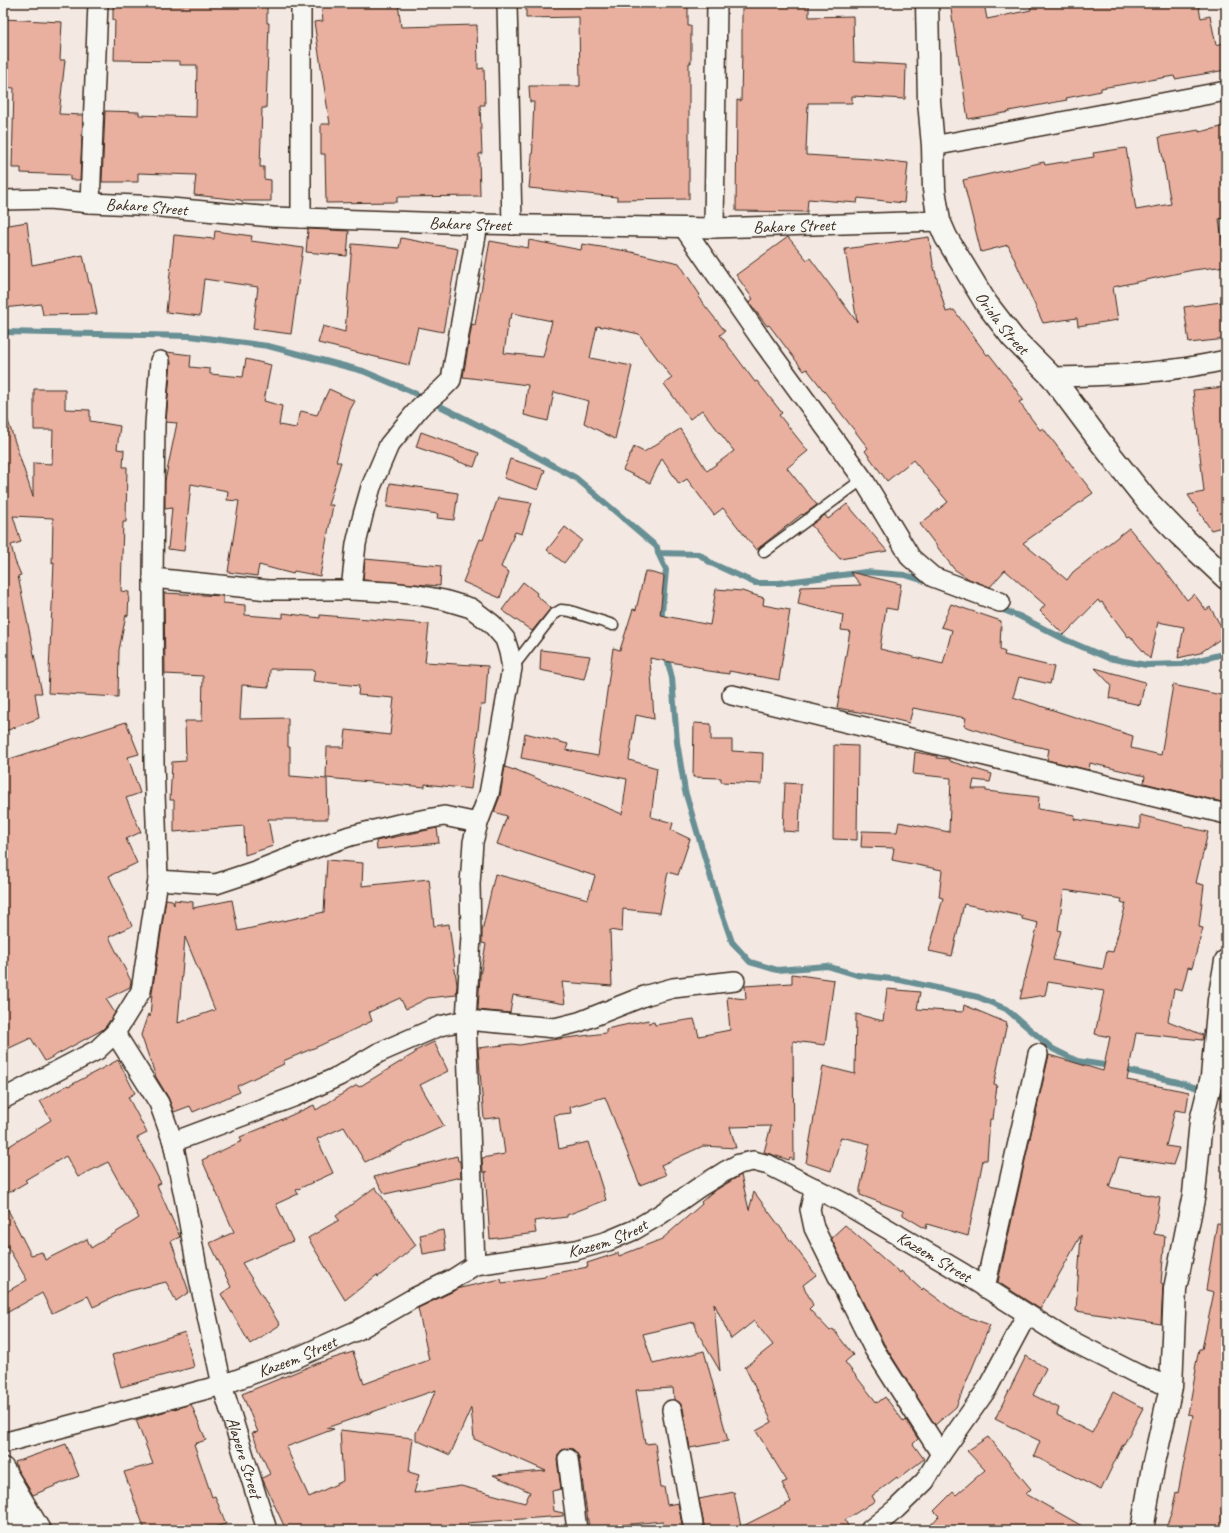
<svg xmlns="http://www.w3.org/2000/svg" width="1229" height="1533" font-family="Caveat,sans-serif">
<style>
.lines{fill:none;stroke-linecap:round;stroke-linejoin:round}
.stream{stroke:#678f94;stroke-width:6}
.building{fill:#e9b0a0;stroke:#3b2a1e;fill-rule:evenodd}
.lane-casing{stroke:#3b2a1e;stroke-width:13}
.street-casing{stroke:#3b2a1e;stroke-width:22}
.secondary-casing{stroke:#3b2a1e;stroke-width:25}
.lane{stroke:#f6f6f2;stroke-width:10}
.street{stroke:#f6f6f2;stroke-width:19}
.secondary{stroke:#f6f6f2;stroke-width:22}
.labels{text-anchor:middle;stroke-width:3.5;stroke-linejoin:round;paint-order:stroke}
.street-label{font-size:17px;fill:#3b2a1e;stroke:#f6f6f2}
</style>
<rect width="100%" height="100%" fill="#f3e8e2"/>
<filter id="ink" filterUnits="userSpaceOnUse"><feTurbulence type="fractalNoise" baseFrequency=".025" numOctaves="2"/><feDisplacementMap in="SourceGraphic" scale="8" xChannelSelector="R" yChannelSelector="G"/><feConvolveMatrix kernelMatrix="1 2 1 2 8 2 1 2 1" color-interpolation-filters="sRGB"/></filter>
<g filter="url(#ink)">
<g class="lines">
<g class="stream">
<path d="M3,332l187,4 78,10 95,25 47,20 70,35 96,52 81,69 1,6 41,1 12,9 44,20h24l87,-11 39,3 26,8"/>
<path d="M658,553l8,17 -5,52"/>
<path d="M998,608l21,8 47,24 42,18 38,7 37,-1 40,-10"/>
<path d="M666,655l6,23 5,64 8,49 33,111 14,40 18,20 27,8 50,-4 30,9 43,5 78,17 28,12 47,40 24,12 34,5"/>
<path d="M1121,1069l57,13 48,15"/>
</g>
</g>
<g class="building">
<path d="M113,3h154v20h2l-3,85h-4l-2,59h4v12l7,1v21h-30v-1l-47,-5 2,-20 -58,-2v9h-36l3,-71 34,1v3l57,2 1,-52h-17v-4l-66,-1 1,-40h-2z"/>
<path d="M321,3h77l3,24 76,-2 1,44 6,-1 1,37h-5l2,49h-3l1,42 -83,1v5l-71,1 -1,-49h-4v-30h9l-16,-102 9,-1z"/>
<path d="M526,3h162v23h3v37h-2v136l-72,1v-3l-88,-9 4,-43h-1l2,-43h-4l-1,-16h51l-1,-69 -53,1z"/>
<path d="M742,3h67v14l44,-1 1,46 52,3 -1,34 -53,-3v7h-44l-2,48v4l63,4 39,4 -4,40 -46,-5 -1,5 -49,-4 -1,13 -71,-1 1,-111 4,1 1,-51z"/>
<path d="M950,3h34l3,16 44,-9 -1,-7h168l3,15 9,-2 6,29 8,-2 2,13v14l-51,9 -1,-3 -73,12v3l-35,7 1,2 -58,11 1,1 -42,7z"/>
<path d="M3,19l59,3 -2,38h5l-6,54 24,1 -3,65h-10v-5l-49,-2v-5h-9l2,-80 -11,-1z"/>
<path d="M1226,126v92l-7,1 7,47 -33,4 -80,17 5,33 -40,6 -1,-8 -34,5 -35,-78 -27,7 -18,-72 81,-18 1,3 49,-8 -1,-4 33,-5 10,62 35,-6 -12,-67 40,-7v2z"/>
<path d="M27,222l5,43 51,-10 6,28h2l6,31 -54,1 -2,-11 -38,4v-82z"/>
<path d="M308,229l41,2 -2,25 -41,-4z"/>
<path d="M215,231l37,5 -1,5 52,7 -12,86 -38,-5 5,-42 -54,-8 -4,37 -34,-4 8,-77 40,4z"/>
<path d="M788,237l19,23 3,-2 47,64 -12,-73 84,-12 4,27 13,48 8,-2 33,45 2,-1 21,27 13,19 -4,2 21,28 3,-2 50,65 -70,50 44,37 6,-8 56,-44 29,35h1l28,37 7,-6 12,16 4,-3 16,28 -26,18 -22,5 6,-31 -26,-5 -8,37 -20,-23 -2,1 -26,-35 -2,1 -2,-3 -34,35 -24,-24 5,-6 -40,-35 -15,17 -21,-8 -15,-10 -34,-45 28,-22 -35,-42 -26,21 -22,-30 3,-3 -61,-79 -3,2 -35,-46 -2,1 -18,-24 4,-3 -17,-24z"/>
<path d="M401,238l57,11 -15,83 -25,-5 -9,38 -91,-22 5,-17 22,6 7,-88 47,4z"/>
<path d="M529,240l52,10 1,-6 45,7 52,12 21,32 -2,2 27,34 -5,4 35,47 2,-1 25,32 -3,2 29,36 -21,17 30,37 -14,10 -1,-1 -46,36 -33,-42 -9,7 -27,-36 -8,5 -17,-26 -12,25 -27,-13 11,-23 10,5 36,-23 27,42 27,-20 -32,-41 -12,9 -26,-35 8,-6 -33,-44 -36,-8v1l-6,-1 -7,32 42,8 -17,73 -31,-16 5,-22 -35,-9 -6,29 -24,-6 4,-30 -65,-8 9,-53 3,1 15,-84 38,7zM512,313l40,8 -9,36 -39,-4 5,-35h2z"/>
<path d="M1221,302l5,37 -37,4 -5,-36z"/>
<path d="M167,352l24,3 -1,12 20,2v5l33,3 3,-18 25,6 -7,36 18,5 -3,19 17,3 5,-17 16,4 12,-26 26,12 -5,9 -14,52h5l-13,43h5l-13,71 -26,-5 -1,3 -34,-9 -2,11 -29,-4 11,-71 -12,-1 1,-9 -37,-7 -7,67 -16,-2 4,-41 -7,1v-28l12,-58 -11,-1 5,-60z"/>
<path d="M1226,387v139l-15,4 -23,-35 16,-3 -11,-102z"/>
<path d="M34,389h31v20l25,1v11l30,5 -3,23 7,1 -1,17h4l-1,55h-3l-2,69 8,1 -1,24 -2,-1 -7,35 -1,47 -70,-4 6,-131 -2,1 1,-45 -40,-2 8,26 -10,3 4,16 6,14 -3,1 24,117h-7l4,25 -36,14v-316l3,-1 27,82v-34l19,1 1,-34h-19z"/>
<path d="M421,432l58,21 -5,14 -58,-20z"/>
<path d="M510,459l35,11 -7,20 -34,-12z"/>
<path d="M390,483l68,10 -4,27 -17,-2 1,-4 -51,-7z"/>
<path d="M498,498l34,5 -10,31 -7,-2 -14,35 8,5 -9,26 -37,-16 17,-43 3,1z"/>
<path d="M847,504l40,47 -47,8 -29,-34 14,-10 3,4z"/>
<path d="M565,527l17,13 -18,23 -17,-13z"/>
<path d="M365,559l76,7 -1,20 -77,-6z"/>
<path d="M645,571l19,5 -4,39 50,10 6,-36 26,2 22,7 -1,7 27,5 -11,70 -50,-9v3l-27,-4v-2l-52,-10 4,61 -18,-4 -7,45 28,8 -6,49 22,6 -2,7 19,9 -12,36 -10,-3 -8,41 -37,-4 -1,23 -12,-2 2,56 -50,-4 3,22 -52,-9 -3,18 -32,-3 2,-34 6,-32 -4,-1v-12l13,-57 93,25 7,-23 -98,-32 10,-28 -13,-4 6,-16 5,-29 9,3v-1l108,45 5,-35 -106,-21 4,-25 43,11 -2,6 32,6 15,-108 7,2 13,-41 3,1z"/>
<path d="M850,572l51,12 -4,26 -11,-2 -6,41 63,15 9,-34 -11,-3 10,-23 50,17 -1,29 5,2 -1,3 50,12 -4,17 -31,-7 -6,20 120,39 -2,12 30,7 12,-70 53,11v39l-6,33 6,1v34l-82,-20 1,-7 -55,-13 -1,7 -42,-10 2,-11 -40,-8 -45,-15 2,-8 -53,-10 -4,15 -29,-7 -43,-8 13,-77 -9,-1 2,-15 -45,-11 3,-17 60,-2z"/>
<path d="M523,582l14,11 -1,2 15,13 -19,23 -30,-21z"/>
<path d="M164,593l59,3v7l22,2v10l38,3v-5l37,5v-3l109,9 -4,38 63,4 -3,39h-4l-10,84 -46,-5v3l-99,-9 1,-31h17l2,-17 44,5 4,-37 -36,-3 1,-9 -46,-5 2,-11 -45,-1 -1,18 -27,-2 -2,34 48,-1v29h2v29l37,3 1,40h-60l5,27 -28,9 -1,-29 -70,6v-32h-4l2,-38 14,-1 -1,-40h17l1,-45 -38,-2z"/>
<path d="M541,650l49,6 -6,23 -44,-9z"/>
<path d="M1095,668l50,14 -5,23 -31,-7 2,-13z"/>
<path d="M126,722l13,32 -11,3 12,36 -14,5 15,34 -15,7 11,24 -28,13 23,50 -23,11 22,44 -1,6 -24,12 9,14 -9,13 -4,4 -57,31 -14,-23 -28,13v-290z"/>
<path d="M694,723l17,1v16h21v11l31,2 -1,31 -41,-2v-4l-28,-1z"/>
<path d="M834,745l24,1 -1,94 -24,-1z"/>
<path d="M915,752l22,4v2l12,1v2l43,13 -2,8 -16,-2 -2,9h14v2l53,6 -1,12 37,6 -1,4 66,10v-14l68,17 -12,51 8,2 -5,42 4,1 -11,40 -4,-1 -6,24 -8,-2 -6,32 35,14 -1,5 -66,-7 -9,47 62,12 -3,20 -11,-2 -9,36 13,2 -6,17 -54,-8 -10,30 51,10 -6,37 11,2 -4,47 2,1 -2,40 -85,-13 5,-76 -41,74 -42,-27 36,-162 3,-8h-1l13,-57 54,16 7,-34 -15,-3 9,-43 -56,-9 -3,13 -25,4 18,-76 -16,-4v-3l-58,-12 -12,52 -23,-5 14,-53 -4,-1 3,-27 -50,-10 2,-12 -33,-1 1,-16 35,1 2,-10 50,10 2,-54 -38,-4zM1064,890l58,9 -1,3 5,2 -13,48 -6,-1 -4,18 -50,-9 8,-29 -3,-1z"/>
<path d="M785,783l16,1 -2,48 -16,-1z"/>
<path d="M437,828l2,15 -62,6 -1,-8z"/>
<path d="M327,860l36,3 -1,23 67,-7 5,47 15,-2 8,61 -1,10 -28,3 -22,11 -6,-11 -31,14 3,9 -51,24 -38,16 1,3 -47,22 3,6 -47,20 -3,-6 -16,6 -6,-15 -12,-20 -15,-42 7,-21 2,3 2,-24 14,-94 6,1 2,5v-5l19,2v6l39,-8 6,31 86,-19zM185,937l30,73 -37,13z"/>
<path d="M792,974l42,6 -9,65 -32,-4 1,119 -4,-2 -1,2 -25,-8 7,-26 -41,1 6,21 -33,-2 -42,19 5,10 -26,10 -35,-88 -35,10 1,6 -17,2 5,34 29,-7 18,58 -39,15v2l-33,4 2,12 -46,6 -5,-67h2h-4l-1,-14 23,-4 -5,-37 -16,2 -6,-71 34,-4 8,1 23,-4 63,-8v-4l42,-9 1,3 5,-1 1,3 39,-6 5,17 31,-6 -3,-33 19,2 -1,-13 47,-3z"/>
<path d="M887,989l33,3 -3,17 46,3 1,-7 43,18 -13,61 3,1 -4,34h-3l-3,41h-4l-15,76 -41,-12 -1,5 -23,-14v-4l-43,-16v-6l10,-45 -29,-7 -10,34 -25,-8 17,-97 32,8 1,-60 27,7z"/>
<path d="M434,1042l14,29 -28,14 24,41 -79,36 -21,-35 -27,12 16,34 -37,17 2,4 -22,10 17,37 -51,22 38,62 -30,19 -29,-50 10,-7 -21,-44 24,-11 -32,-72 40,-19 -2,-4 27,-11 47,-21 2,5 41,-25 2,2 56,-34v-2z"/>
<path d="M118,1060l17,33 -7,4 19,36 -10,5 24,45 -4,2 23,52 -9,4 18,51 -13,9 -10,-19 -41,10 -32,15 -5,-11 -36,17 -10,-20 -39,22v-21l24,-14 -24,-41v-39l28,55 11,-3 3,8 42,-21 4,9 48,-30 -31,-56 -30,15 -12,-21 -41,24 2,2 -19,11 -5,-9v-34l48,-30 -11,-19 28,-16 1,1z"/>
<path d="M457,1156l1,5h2l1,16 -76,17 -11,-17z"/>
<path d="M741,1175l8,35 5,-18 62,83 -13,10 10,20 -4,4 21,22 3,-2 20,26 -8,7 32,41 8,-6 19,25 2,-2 12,19 -5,5 11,15 -26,20 -1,-2 -25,19 3,5 -30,19 5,10h-145l-6,-31 35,-7 7,35 50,-25 -9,-19 5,-2 -31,-50 16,-9 -27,-55 28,-22 -19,-24 -23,18 -17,-36 6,68 -21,-36 -5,-13 -51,12 10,30 51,-13 24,90 -38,7 -7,-40 -3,-5 -6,-4 -1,-11 -37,2 9,54 10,-1 6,44h3l3,18 11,-2 5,27h-19l-1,-9 -74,7 -10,-71 -3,-5 -3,-3 -6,-1 -6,3 -3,4 -1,5 4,29 -9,2 2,20 9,2v3l-96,7 1,7h-182l-24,-52 8,-4 -18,-41 6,-1 -16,-38 76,-31 35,-11 11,32 65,-24 -11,-52 42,-20 41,-9 1,4 43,-6v-2l43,-8 -1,-4 31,-10 1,3 43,-17 40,-35 -1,-2 10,-9zM436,1390l-20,43v7l34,15 21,-47 3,31 72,32 -53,4 37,17 -5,11 -64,-17 -47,7 5,-18 -10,-3 4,-34 -73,-8 3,51 -34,16 -23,-50 48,-18 -8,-1z"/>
<path d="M375,1187l41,58 -38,32 -1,-2 -32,25 -37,-62 31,-18 -3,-4z"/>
<path d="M1217,1223l9,1v306h-61l7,-19 4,-19 2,1 15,-78 -5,-1 8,-44 -1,-1 4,-20h3l12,-57 -8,-2z"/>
<path d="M845,1225l55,48 1,-2 21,19 1,-2 36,26 31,11 -34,82 -21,18 -51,-81 -53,-106z"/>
<path d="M443,1230l3,20 -23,4 -3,-19z"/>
<path d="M185,1332l9,35 -73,20 -9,-32z"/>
<path d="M1026,1356l20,12 -13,27 26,13 -2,7 35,18 21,-41 30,16 -19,36h-1l-22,46 -67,-34 6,-15 -45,-22z"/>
<path d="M191,1404l15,36 -12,4 18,53 3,-1 11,28 -23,6h-58l-21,-58 29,-8 -17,-44z"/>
<path d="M988,1437l43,52 -5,5 63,36h-163l13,-14 -5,-5 19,-19 3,3 29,-25 -18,-19z"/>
<path d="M66,1444l13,32 -46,19 -16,-26 -2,-7z"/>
</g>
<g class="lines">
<g class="lane-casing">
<g id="lane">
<path d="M764,552l99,-73"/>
<path d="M512,668l41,-53 8,-5 9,1 43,14"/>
</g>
</g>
<g class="street-casing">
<g id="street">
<path d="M507,3l5,222"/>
<path d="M933,146l293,-55"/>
<path id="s1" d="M3,200l46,-1 41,4 47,2 136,12 205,7 236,4 225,-7"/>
<path d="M90,203l8,-200"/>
<path d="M301,218v-215"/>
<path d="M684,228l79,114 100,137 48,79 22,19 67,25"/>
<path d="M714,228l3,-225"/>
<path d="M1052,377c59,-1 117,-4 174,-17"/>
<path d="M153,578l115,12h83l38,2 29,3 26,5 27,8 21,16 13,15 4,13 3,16 -23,126 -11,29 -5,19 -3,42 1,52 -5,84 9,245"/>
<path d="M351,590l5,-46 7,-29 8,-28 18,-42 31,-38 21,-17 10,-10 27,-156"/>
<path d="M732,695l494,119"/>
<path d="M158,880l58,4 39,-13 46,-18 49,-17 49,-12 45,-8 34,7"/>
<path id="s2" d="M115,1033l44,70 14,39 12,59 14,78 23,106 45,145"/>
<path d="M3,1099l94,-49 18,-17 26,-42 17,-111 -4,-117 -1,-185 2,-154 5,-63"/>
<path d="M173,1142l123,-46 43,-20 39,-23 62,-27 26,-6 89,8 24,-6 68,-27 26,-7 62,-7"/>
<path d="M815,1188l-5,21 4,19 60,121 67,105"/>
<path d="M985,1288l53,-234"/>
<path d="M672,1410l22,120"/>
<path id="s3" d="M3,1443l219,-58 74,-27 62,-28 54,-31 41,-20 22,-14 101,-15 32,-9 26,-11 27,-16 37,-26 26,-16 15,-8 14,-3 16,4 73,37 122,72 98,62 75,38 34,13"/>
<path d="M568,1459l9,71"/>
<path d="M870,1530l26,-21 29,-28 16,-27 46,-65 40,-75"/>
</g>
</g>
<g class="secondary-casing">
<g id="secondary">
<path id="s4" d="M927,3l2,98 4,45 1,43 5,32 7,16 40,66 27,35 39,39 50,67 46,58 32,33 46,43"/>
<path d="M3,1469l36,61"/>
<path d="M3,1502l16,28"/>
<path d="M1142,1530l11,-63 18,-80 4,-98 19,-95 7,-73 11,-44 7,-77 7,-39"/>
</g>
</g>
<use href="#lane" class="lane"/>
<use href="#street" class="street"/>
<use href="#secondary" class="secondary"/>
</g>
</g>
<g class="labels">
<g class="street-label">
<text dy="6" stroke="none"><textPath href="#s1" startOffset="144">Bakare Street</textPath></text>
<text dy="6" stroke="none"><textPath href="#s1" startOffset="468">Bakare Street</textPath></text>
<text dy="6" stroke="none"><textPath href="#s1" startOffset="792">Bakare Street</textPath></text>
<text dy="6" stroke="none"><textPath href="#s4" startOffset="339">Oriola Street</textPath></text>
<text dy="6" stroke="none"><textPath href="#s3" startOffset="643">Kazeem Street</textPath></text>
<text dy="6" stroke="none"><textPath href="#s3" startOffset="1015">Kazeem Street</textPath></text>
<text dy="6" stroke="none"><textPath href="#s3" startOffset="307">Kazeem Street</textPath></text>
<text dy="6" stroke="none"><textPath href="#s2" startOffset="448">Alapere Street</textPath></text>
</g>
</g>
<rect width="1229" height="1533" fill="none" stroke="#f6f6f2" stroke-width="16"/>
<rect x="8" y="8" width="1213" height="1517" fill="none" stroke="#3b2a1e" stroke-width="1.5" filter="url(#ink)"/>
</svg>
